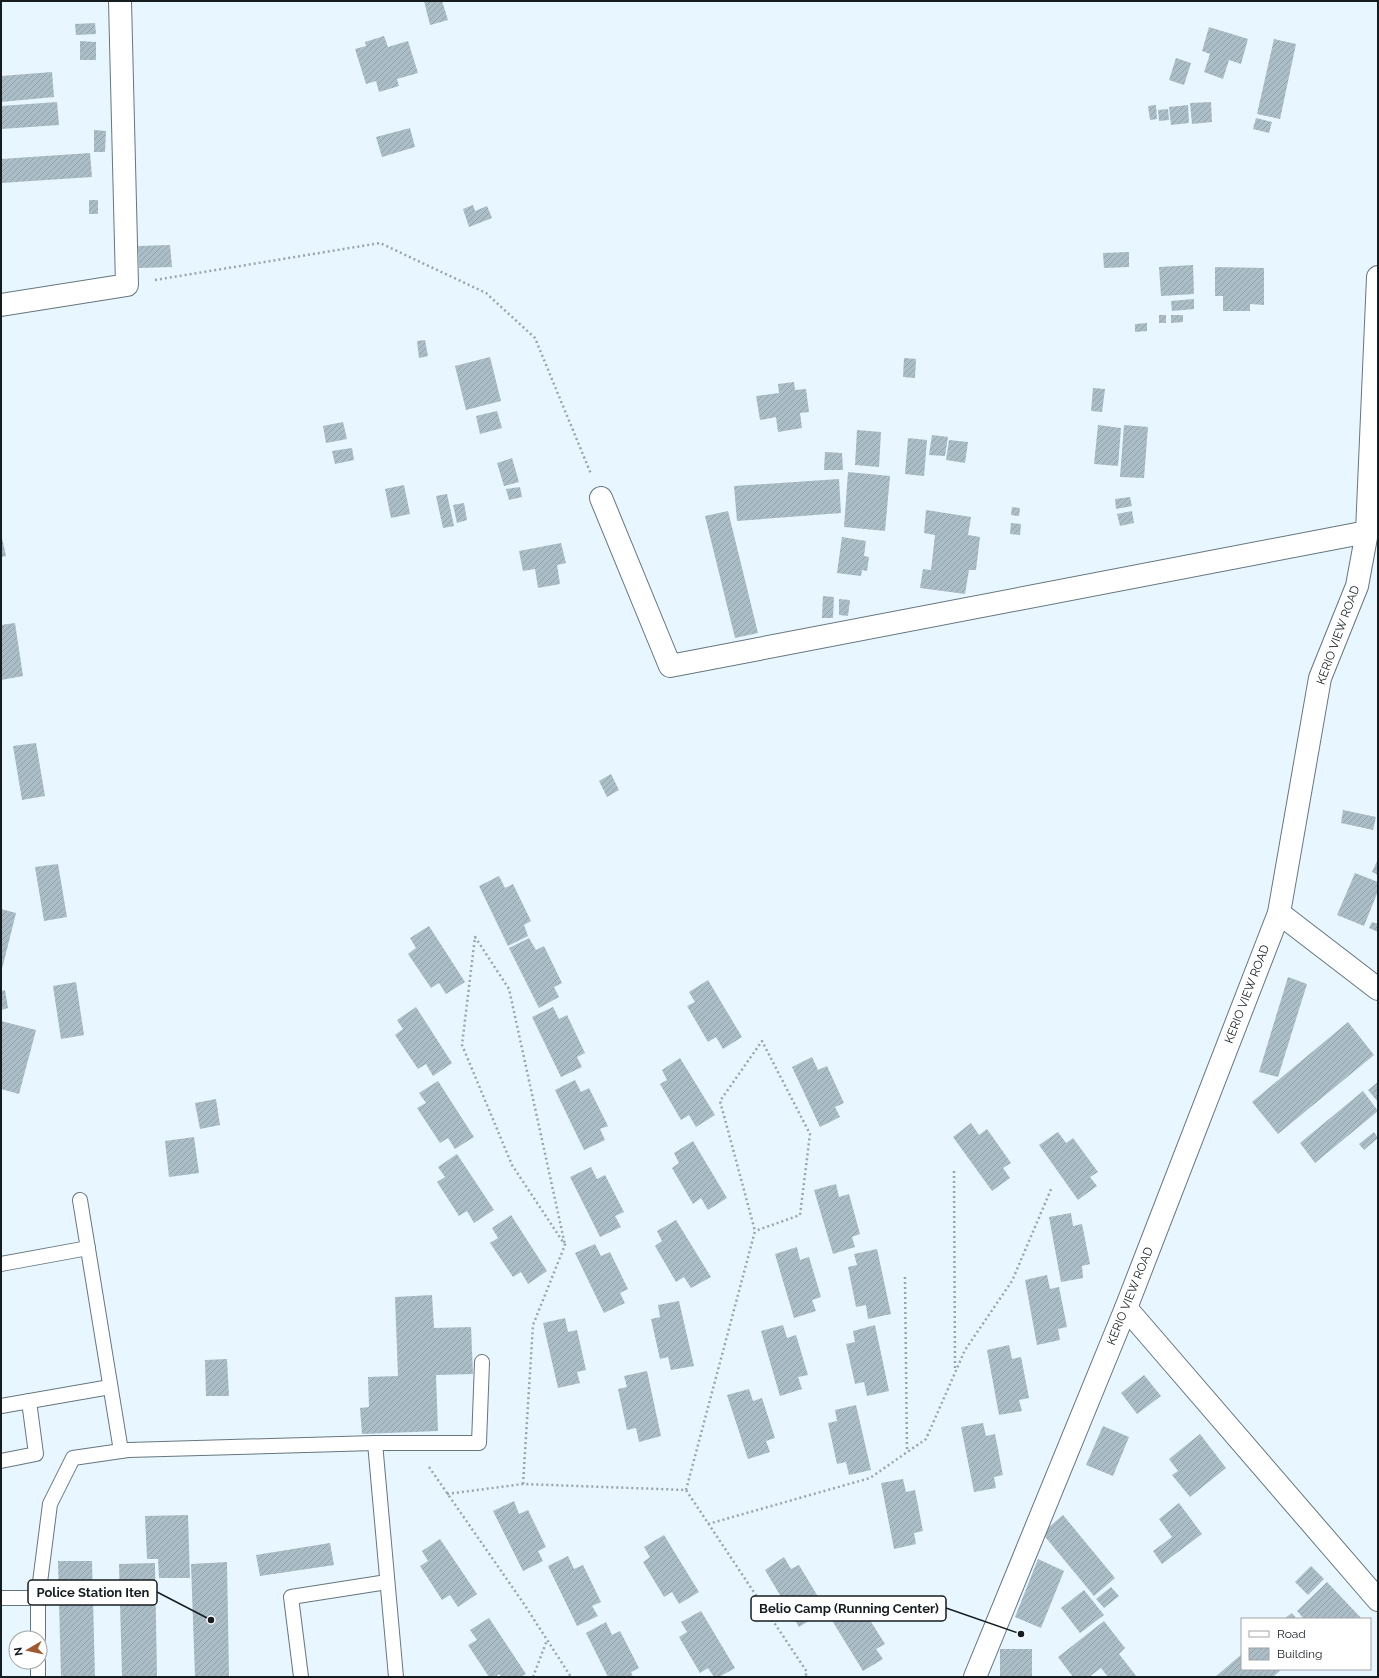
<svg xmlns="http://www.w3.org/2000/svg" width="1379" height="1678" font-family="Raleway,sans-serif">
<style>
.building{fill:url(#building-hatch)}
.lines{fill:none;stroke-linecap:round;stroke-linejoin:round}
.service-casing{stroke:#65767f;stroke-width:16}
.minor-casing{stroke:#65767f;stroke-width:24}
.path{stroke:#99a5ad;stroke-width:2.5;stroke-dasharray:2 3;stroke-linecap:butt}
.service{stroke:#fff;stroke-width:14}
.minor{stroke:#fff;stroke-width:22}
.labels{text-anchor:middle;stroke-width:3.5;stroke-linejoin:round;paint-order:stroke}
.street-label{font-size:12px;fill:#161d21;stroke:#fff}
.leader{fill:none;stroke:#161d21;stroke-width:1.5}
.callout-dot{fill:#161d21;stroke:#fff;stroke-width:1.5}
.callout{fill:#fff;stroke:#161d21;stroke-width:1.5}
.callout-label{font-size:13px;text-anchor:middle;font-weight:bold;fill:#161d21}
</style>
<defs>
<pattern id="building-hatch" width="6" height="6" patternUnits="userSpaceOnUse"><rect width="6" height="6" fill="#abbdc7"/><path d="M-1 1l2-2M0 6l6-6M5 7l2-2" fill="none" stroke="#92a2ab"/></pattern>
</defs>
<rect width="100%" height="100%" fill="#e7f6ff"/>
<g class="building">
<path d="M424,1h18l6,19 -18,5z"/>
<path d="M95,23l1,11 -20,1 -1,-11z"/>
<path d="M1209,27l39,12 -7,25 -12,-4 -6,19 -19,-7 6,-18 -8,-3z"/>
<path d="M384,36l4,11 20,-6 10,32 -21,6 2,7 -20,6 -3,-11 -10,3 -11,-35 11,-3 -1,-4z"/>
<path d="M1274,39l22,5 -16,75 -23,-5z"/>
<path d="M80,41l16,1v18h-16z"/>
<path d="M1176,58l15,5 -7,22 -15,-5z"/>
<path d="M52,72l2,25 -53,5v-26z"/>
<path d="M57,102l2,23 -58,4v-23z"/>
<path d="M1211,102l1,20 -20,2 -2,-21z"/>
<path d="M1156,105l1,14 -7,1 -2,-14z"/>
<path d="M1188,105l1,18 -18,2 -2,-18z"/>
<path d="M1168,109l1,11 -10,1 -1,-11z"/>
<path d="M1256,118l16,4 -3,11 -16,-4z"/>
<path d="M410,128l5,19 -33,10 -6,-20z"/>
<path d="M94,130l12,1 -1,21h-11z"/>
<path d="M90,153l2,24 -91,6v-24z"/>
<rect x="89" y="200" width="9" height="14"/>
<path d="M473,205l2,6 12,-5 5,12 -23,9 -6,-18z"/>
<path d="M170,245l2,22 -33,1 -1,-22z"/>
<path d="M1129,252v15l-25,1 -1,-15z"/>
<path d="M1193,265l1,29 -33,2 -2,-29z"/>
<path d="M1215,267l49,1v37l-14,-1v7h-27v-15h-8z"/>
<path d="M1194,299v10l-22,2 -1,-10z"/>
<rect x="1159" y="315" width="7" height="8"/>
<path d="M1171,315h12v7l-12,1z"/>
<path d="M1147,323v8l-12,1v-8z"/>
<path d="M425,340l3,16 -9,2 -2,-17z"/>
<path d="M490,357l11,44 -35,9 -11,-44z"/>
<path d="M904,358l12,1 -1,19 -12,-1z"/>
<path d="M794,382l1,8 11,-1 3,23 -9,1 2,15 -24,4 -2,-15 -16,3 -4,-24 23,-3 -1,-9z"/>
<path d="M1093,388l12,1 -3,23 -11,-1z"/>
<path d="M497,411l5,17 -22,6 -4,-18z"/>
<path d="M343,422l4,17 -21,4 -3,-17z"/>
<path d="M1098,425l23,3 -3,38 -24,-2z"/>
<path d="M1124,425l24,2 -4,51 -24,-1z"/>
<path d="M857,430l24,2 -2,35 -24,-2z"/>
<path d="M932,435l16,2 -3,19 -16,-1z"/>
<path d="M908,438l19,2 -3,36 -19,-2z"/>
<path d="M949,440l19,2 -3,21 -19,-3z"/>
<path d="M352,448l2,12 -19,4 -3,-13z"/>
<path d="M825,452l17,1 1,17h-19z"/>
<path d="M512,458l7,24 -15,4 -7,-23z"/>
<path d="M848,472l42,4 -5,55 -41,-4z"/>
<path d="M839,479l2,34 -104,8 -3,-35z"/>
<path d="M404,485l6,29 -19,4 -6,-29z"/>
<path d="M520,487l2,10 -13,3 -3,-11z"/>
<path d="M447,494l7,32 -11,2 -7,-32z"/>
<path d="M1130,497l2,9 -16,3 -1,-10z"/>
<path d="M464,503l3,17 -10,3 -4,-18z"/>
<path d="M1012,507l8,1 -1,8 -8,-1z"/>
<path d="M926,510l45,7 -3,18 12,2 -4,33h-7l-4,24 -45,-6 3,-19 8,1 4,-35 -11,-2z"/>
<path d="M728,511l30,122 -23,5 -30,-122z"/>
<path d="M1132,511l2,12 -14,3 -3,-12z"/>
<path d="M1011,523l10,1 -1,11 -10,-1z"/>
<path d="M1,533l5,23 -5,1z"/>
<path d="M842,537l24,4 -2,15 5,1 -2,14 -5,-1 -1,6 -24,-3z"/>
<path d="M561,543l5,20 -9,2 3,19 -22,4 -3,-19 -12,2 -4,-20z"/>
<path d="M823,596l11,1 -1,21h-11z"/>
<path d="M839,599l11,1 -2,16 -9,-1z"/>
<path d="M15,623l8,53 -22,4v-55z"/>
<path d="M36,743l9,53 -23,4 -9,-54z"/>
<path d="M611,774l8,16 -12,7 -8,-16z"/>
<path d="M1343,810l33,7 -3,13 -32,-7z"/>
<path d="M1378,859v16l-6,-3z"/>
<path d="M58,864l9,53 -23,4 -9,-54z"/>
<path d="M1355,873l23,9v9l-14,35 -27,-11z"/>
<path d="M499,876l6,12 8,-4 18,37 -7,4 4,11 -20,10 -29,-60z"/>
<path d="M1,909l15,4 -14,56h-1z"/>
<path d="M1372,922l6,2v8l-9,-4z"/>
<path d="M429,926l36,56 -19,12 -7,-11 -8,5 -23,-34 8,-6 -6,-10z"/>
<path d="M529,938l7,12 8,-4 18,37 -8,4 5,10 -20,11 -30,-60z"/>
<path d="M1288,977l19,7 -29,93 -19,-5z"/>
<path d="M708,980l34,57 -19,12 -7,-12 -8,5 -21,-36 8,-4 -6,-10z"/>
<path d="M76,982l8,53 -23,4 -8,-53z"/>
<path d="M5,990l3,18 -7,2v-19z"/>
<path d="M416,1007l36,56 -19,13 -7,-12 -8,5 -23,-34 8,-6 -6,-9z"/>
<path d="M553,1007l6,12 8,-4 18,38 -8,4 5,10 -21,10 -29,-60z"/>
<path d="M1,1021l35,9 -17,64 -18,-5z"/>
<path d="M1348,1022l26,33 -96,79 -26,-32z"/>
<path d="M812,1057l6,13 9,-4 17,37 -9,4 5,10 -20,10 -28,-60z"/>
<path d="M680,1058l35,57 -19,12 -7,-12 -8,5 -21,-36 7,-4 -5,-10z"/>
<path d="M575,1080l6,12 8,-4 19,38 -8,3 5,11 -21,10 -29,-60z"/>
<path d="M438,1081l36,56 -19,12 -7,-11 -8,5 -23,-35 9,-5 -7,-10z"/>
<path d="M1378,1082v20l-10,-12z"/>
<path d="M1363,1091l15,20 -63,52 -15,-20z"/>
<path d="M216,1099l4,26 -20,4 -5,-26z"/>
<path d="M971,1123l8,12 8,-6 24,34 -8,5 7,10 -18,13 -39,-54z"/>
<path d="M1058,1132l8,11 7,-5 25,34 -8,5 7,9 -19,14 -39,-55z"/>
<path d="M1374,1132l4,6 -14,12 -5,-6z"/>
<path d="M194,1137l5,36 -30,4 -4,-36z"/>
<path d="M693,1141l34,57 -19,12 -7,-12 -8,6 -21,-36 7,-5 -5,-10z"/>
<path d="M457,1154l37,56 -20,13 -7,-12 -8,5 -22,-34 8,-5 -7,-10z"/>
<path d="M591,1167l6,12 8,-4 19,37 -9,4 6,11 -21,10 -30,-60z"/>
<path d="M836,1184l3,13 10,-3 11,40 -8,3 3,10 -22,7 -19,-64z"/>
<path d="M1071,1213l2,13 9,-2 8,40 -8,2 1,12 -22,4 -12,-65z"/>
<path d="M511,1215l36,56 -19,13 -7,-12 -8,5 -23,-34 8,-5 -6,-10z"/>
<path d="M676,1220l35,57 -20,11 -7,-11 -8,5 -21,-36 7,-5 -5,-10z"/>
<path d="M595,1244l6,12 9,-4 18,37 -8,4 5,10 -21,10 -29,-60z"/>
<path d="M797,1247l3,13 9,-3 12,40 -9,3 4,11 -22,7 -19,-64z"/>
<path d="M877,1249l14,65 -23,5 -2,-14 -10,2 -8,-40 9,-2 -3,-11z"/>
<path d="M1047,1275l3,14 9,-2 8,40 -9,2 2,11 -23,5 -12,-65z"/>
<path d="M432,1295l2,33 37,-1 2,47 -37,1 2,56 -76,3 -2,-26 9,-1 -1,-30 30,-1 -3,-79z"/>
<path d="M679,1301l15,65 -23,4 -3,-13 -8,2 -9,-40 9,-2 -2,-12z"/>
<path d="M565,1318l3,14 9,-2 9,40 -9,2 3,11 -22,5 -15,-65z"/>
<path d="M783,1325l4,13 9,-3 12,40 -10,2 4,12 -22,7 -19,-65z"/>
<path d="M875,1325l14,66 -22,5 -3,-14 -9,2 -9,-40 9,-2 -2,-11z"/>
<path d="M1009,1345l3,14 9,-2 8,41 -10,2 3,11 -23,4 -12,-65z"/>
<path d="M227,1359l2,37h-23l-1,-36z"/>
<path d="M647,1371l14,65 -22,6 -3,-14 -9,2 -9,-41 9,-2 -3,-11z"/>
<path d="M1144,1375l17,21 -24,18 -16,-21z"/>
<path d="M749,1389l4,12 9,-3 13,40 -9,3 4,11 -22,7 -21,-64z"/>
<path d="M856,1405l15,65 -22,5 -3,-13 -9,2 -9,-41 9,-2 -2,-11z"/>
<path d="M983,1423l3,13 9,-2 8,41 -9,2 2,11 -22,4 -13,-65z"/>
<path d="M1103,1426l26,11 -16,39 -27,-11z"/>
<path d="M1200,1434l26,34 -36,29 -18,-22 6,-4 -9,-12z"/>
<path d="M903,1479l3,13 9,-2 8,41 -9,2 2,11 -22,5 -13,-66z"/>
<path d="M514,1501l5,13 9,-4 18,37 -8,4 5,10 -20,10 -30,-60z"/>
<path d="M1179,1503l23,31 -40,30 -9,-13 19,-14 -13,-18z"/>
<path d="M188,1515l2,63h-31l-1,-19h-11l-2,-43z"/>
<path d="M1063,1515l52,63 -21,18 -52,-63z"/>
<path d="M664,1535l35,57 -20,12 -7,-12 -8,5 -21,-35 7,-5 -6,-10z"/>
<path d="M440,1539l37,55 -19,13 -8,-12 -8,5 -22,-34 8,-5 -6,-10z"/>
<path d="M330,1543l4,22 -74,11 -4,-21z"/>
<path d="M568,1556l6,13 9,-4 18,37 -9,4 6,10 -21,10 -29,-60z"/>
<path d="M784,1557l7,12 8,-4 21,35 -7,5 5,10 -19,12 -34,-57z"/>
<path d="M1038,1559l26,12 -23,57 -26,-11z"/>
<path d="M58,1561h34l3,116h-34z"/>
<path d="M227,1562l2,115h-34l-4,-113z"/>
<path d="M155,1563l2,114h-35l-3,-113z"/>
<path d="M1311,1566l13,13 -16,16 -13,-13z"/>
<path d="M1327,1582l35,37h-58l-7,-8z"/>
<path d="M1111,1587l8,9 -15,12 -8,-9z"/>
<path d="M1084,1590l20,25 -24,18 -19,-25z"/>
<path d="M848,1602l7,12 8,-5 22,35 -9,5 7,10 -20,12 -35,-57z"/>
<path d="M701,1611l34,57 -16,9h-5l-6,-9 -8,5 -21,-36 8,-5 -6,-10z"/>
<path d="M1292,1613l5,6h-13z"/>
<path d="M489,1618l37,56 -5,3h-20l-2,-3 -4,3h-6l-21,-32 9,-5 -7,-10z"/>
<path d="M1104,1621l21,27 -6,6 18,23h-29l-7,-9 -12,9h-16l-15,-20z"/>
<path d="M606,1622l6,13 8,-4 19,37 -8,4 2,5h-25l-22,-44z"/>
<rect x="1000" y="1649" width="32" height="28"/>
<path d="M1242,1654v15h40l-9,8h-58z"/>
</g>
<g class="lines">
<g class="service-casing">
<g id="service">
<path d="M80,1200l41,251"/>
<path d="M1,1264l87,-16"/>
<path d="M1,1406l109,-19"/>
<path d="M375,1443h104l3,-81"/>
<path d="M1,1461l35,-7 -7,-53"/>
<path d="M1,1598h37"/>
<path d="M38,1638v-40l12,-94 23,-46 55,-8 247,-7 21,234"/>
<path d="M38,1677v-15"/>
<path d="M301,1677l-10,-80 96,-15"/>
</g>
</g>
<g class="minor-casing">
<g id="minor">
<path d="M1,305l126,-20 -7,-284"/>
<path d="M601,498l69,168 697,-134"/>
<path d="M1279,913l99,76"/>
<path d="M1126,1308l252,292"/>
<path d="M975,1677l151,-369 153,-395 41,-235 37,-92 10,-54 11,-255"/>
</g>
</g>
<g class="path">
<path d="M155,280l225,-37 106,50 49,45 56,136"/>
<path d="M954,1171l1,199"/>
<path d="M905,1277l2,175"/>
<path d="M429,1467l95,137 47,73"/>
<path d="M523,1484l10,-159 32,-80 -53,-80 -50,-120 13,-108 34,52 56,256"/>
<path d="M686,1490l69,-259 -35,-130 42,-60 48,93 -10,81 -45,16"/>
<path d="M447,1494l76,-10 163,6 121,182 -2,5"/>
<path d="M708,1524l162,-46 56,-39 39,-89 47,-69 40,-94"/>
<path d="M533,1677l14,-37"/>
</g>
<use href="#service" class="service"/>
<use href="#minor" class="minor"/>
</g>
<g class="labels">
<g class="street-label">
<text transform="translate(1338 635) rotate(-70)" y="4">KERIO VIEW ROAD</text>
<text transform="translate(1247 994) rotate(-69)" y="4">KERIO VIEW ROAD</text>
<text transform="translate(1130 1296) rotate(-68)" y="4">KERIO VIEW ROAD</text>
</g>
</g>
<path class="leader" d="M211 1620L157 1592M1021 1634L946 1608"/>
<g class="callout-dot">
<circle cx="211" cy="1620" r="4"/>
<circle cx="1021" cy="1634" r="4"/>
</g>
<g class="callout">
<rect x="28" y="1580" width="129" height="25" rx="4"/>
<rect x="751" y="1596" width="195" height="25" rx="4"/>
</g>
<g class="callout-label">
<text x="93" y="1597">Police Station Iten</text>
<text x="849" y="1613">Belio Camp (Running Center)</text>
</g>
<rect width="1379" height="1678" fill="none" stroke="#161d21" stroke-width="4"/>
<rect x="1241" y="1618" width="130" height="52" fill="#ffffff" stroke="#a2a5a6"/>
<rect x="1249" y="1631" width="20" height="6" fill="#ffffff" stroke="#a2a5a6"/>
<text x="1277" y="1638" font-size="12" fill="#161d21">Road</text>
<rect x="1249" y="1648" width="20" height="12" fill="url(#building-hatch)" stroke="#a2a5a6"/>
<text x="1277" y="1658" font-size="12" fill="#161d21">Building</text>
<g transform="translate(28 1650) rotate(261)"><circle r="19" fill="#ffffff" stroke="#a2a5a6"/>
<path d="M0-3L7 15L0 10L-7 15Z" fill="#9f592e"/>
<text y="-6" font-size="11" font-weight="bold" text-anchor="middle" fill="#161d21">N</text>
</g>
</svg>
